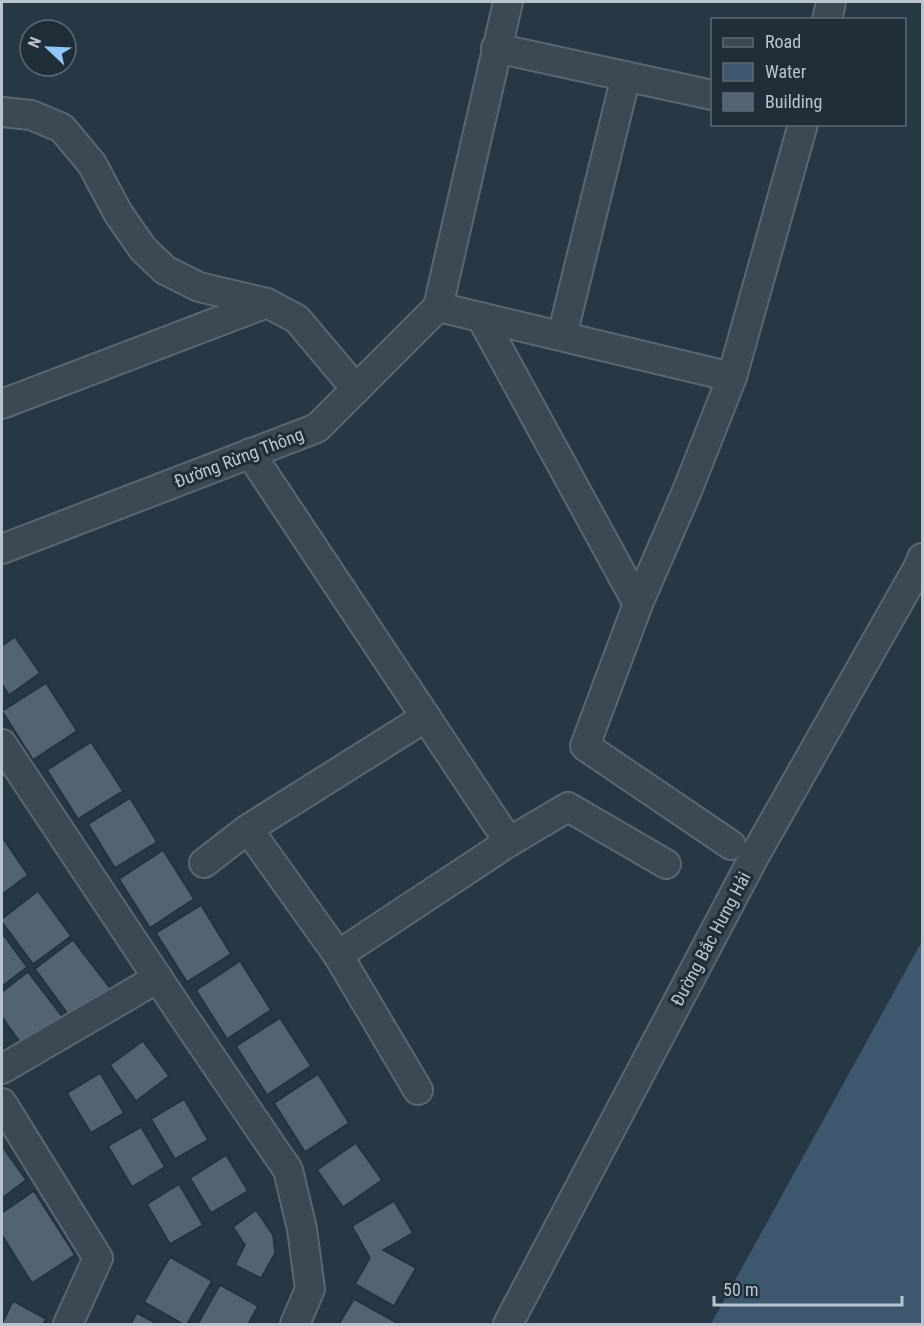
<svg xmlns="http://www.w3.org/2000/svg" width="924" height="1326" font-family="'Roboto Condensed',sans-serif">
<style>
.water{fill:#3d586e}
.building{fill:#526372;stroke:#22303c;stroke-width:1.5}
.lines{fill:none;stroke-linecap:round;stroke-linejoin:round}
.minor-casing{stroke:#5a6772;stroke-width:32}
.minor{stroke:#3c4955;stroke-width:28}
.labels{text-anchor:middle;stroke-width:6;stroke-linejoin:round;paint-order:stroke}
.street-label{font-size:18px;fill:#b9c4ce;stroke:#202e3a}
</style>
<rect width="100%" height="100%" fill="#273845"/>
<path class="water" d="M922,941v383h-211z"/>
<g class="building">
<path d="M15,637l25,36 -31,22 -7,-11v-38z"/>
<path d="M46,683l31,48 -44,29 -31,-49z"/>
<path d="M91,742l32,49 -45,28 -31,-49z"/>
<path d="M130,798l27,44 -42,26 -27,-44z"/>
<path d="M2,837l26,38 -26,19z"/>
<path d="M163,850l31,49 -44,29 -31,-49z"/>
<path d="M38,891l33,45 -38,28 -31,-42v-3z"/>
<path d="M201,905l30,49 -44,28 -31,-49z"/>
<path d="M2,933l25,34 -25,19z"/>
<path d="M73,940l37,48 -40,29 -35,-48z"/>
<path d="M240,961l31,49 -44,29 -31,-49z"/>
<path d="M28,972l36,47 -39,30 -23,-32v-25z"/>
<path d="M280,1018l31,48 -44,29 -31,-49z"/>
<path d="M143,1041l26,35 -33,25 -26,-36z"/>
<path d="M100,1073l24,40 -33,20 -24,-40z"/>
<path d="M318,1074l31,49 -44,29 -31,-49z"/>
<path d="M184,1099l24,41 -33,19 -24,-40z"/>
<path d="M141,1127l24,40 -33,20 -24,-41z"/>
<path d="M356,1143l26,37 -39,27 -26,-37z"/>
<path d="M2,1146l24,34 -24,18z"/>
<path d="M226,1155l22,36 -37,22 -21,-35z"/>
<path d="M179,1184l24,41 -33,19 -23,-40z"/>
<path d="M34,1191l41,64 -43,28 -30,-48v-22z"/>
<path d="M394,1201l19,32 -30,17 33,18 -22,38 -39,-22 15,-26 -18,-32z"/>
<path d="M256,1210l17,25 2,18 -14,25 -26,-13 10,-20 -12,-18z"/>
<path d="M170,1257l42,24 -25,43h-4l-39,-22z"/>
<path d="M220,1285l38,21 -10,18h-50z"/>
<path d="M354,1299l43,24 -1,1h-57z"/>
<path d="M13,1301l33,18 -3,5h-41z"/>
<path d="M137,1313l20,11h-26z"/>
</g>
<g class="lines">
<g class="minor-casing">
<g id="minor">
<path d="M827,20l4,-18"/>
<path d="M496,48l216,47"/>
<path d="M2,112l29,3 31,13 30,36 26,49 25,36 22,21 34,17 68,16 30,16 59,70"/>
<path d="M438,307l70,-305"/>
<path d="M438,307l294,70"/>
<path d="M481,317l157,287 49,-113 45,-114 71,-253"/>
<path d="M562,336l64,-260"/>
<path d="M2,404l265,-101"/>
<path d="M250,453l259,389 -171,113 80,135"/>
<path d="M2,549l315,-121 121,-121"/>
<path d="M638,604l-53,142 146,99"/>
<path d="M2,744l181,272 105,154 14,59 8,60 -15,35"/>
<path d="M248,829l178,-112"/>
<path d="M509,842l59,-35 98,57"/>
<path d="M204,863l44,-34 90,126"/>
<path d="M2,1069l156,-91"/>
<path d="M2,1103l96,155 -30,66"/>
<path d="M508,1324l247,-469 163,-287 4,-10"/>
</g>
</g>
<use href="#minor" class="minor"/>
</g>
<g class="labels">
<g class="street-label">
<text transform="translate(239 458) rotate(-21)" y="6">Đường Rừng Thông</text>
<text transform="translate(711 939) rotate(-62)" y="6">Đường Bắc Hưng Hải</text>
</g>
</g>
<rect width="924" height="1326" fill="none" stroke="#b9c4ce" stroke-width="6"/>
<rect x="711" y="18" width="195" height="108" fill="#202e3a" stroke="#5d6a75" stroke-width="1.5"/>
<rect x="723" y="38" width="30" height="9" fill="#3c4955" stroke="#5d6a75" stroke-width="1.5"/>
<text x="765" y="48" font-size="18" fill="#b9c4ce">Road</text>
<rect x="723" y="63" width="30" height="18" fill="#3d586e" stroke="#5d6a75" stroke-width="1.5"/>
<text x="765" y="78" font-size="18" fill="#b9c4ce">Water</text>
<rect x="723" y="93" width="30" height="18" fill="#526372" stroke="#5d6a75" stroke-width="1.5"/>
<text x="765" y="108" font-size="18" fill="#b9c4ce">Building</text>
<g transform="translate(48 48) rotate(293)"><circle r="28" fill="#202e3a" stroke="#5d6a75" stroke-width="1.5"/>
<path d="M0-4.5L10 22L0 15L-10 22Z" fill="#91c7fb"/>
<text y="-9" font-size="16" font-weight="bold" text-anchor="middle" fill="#b9c4ce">N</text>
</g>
<path d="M714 1296v9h188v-9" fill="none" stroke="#b9c4ce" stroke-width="3"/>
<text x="723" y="1296" font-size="18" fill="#b9c4ce" stroke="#202e3a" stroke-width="4.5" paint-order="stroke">50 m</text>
</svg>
